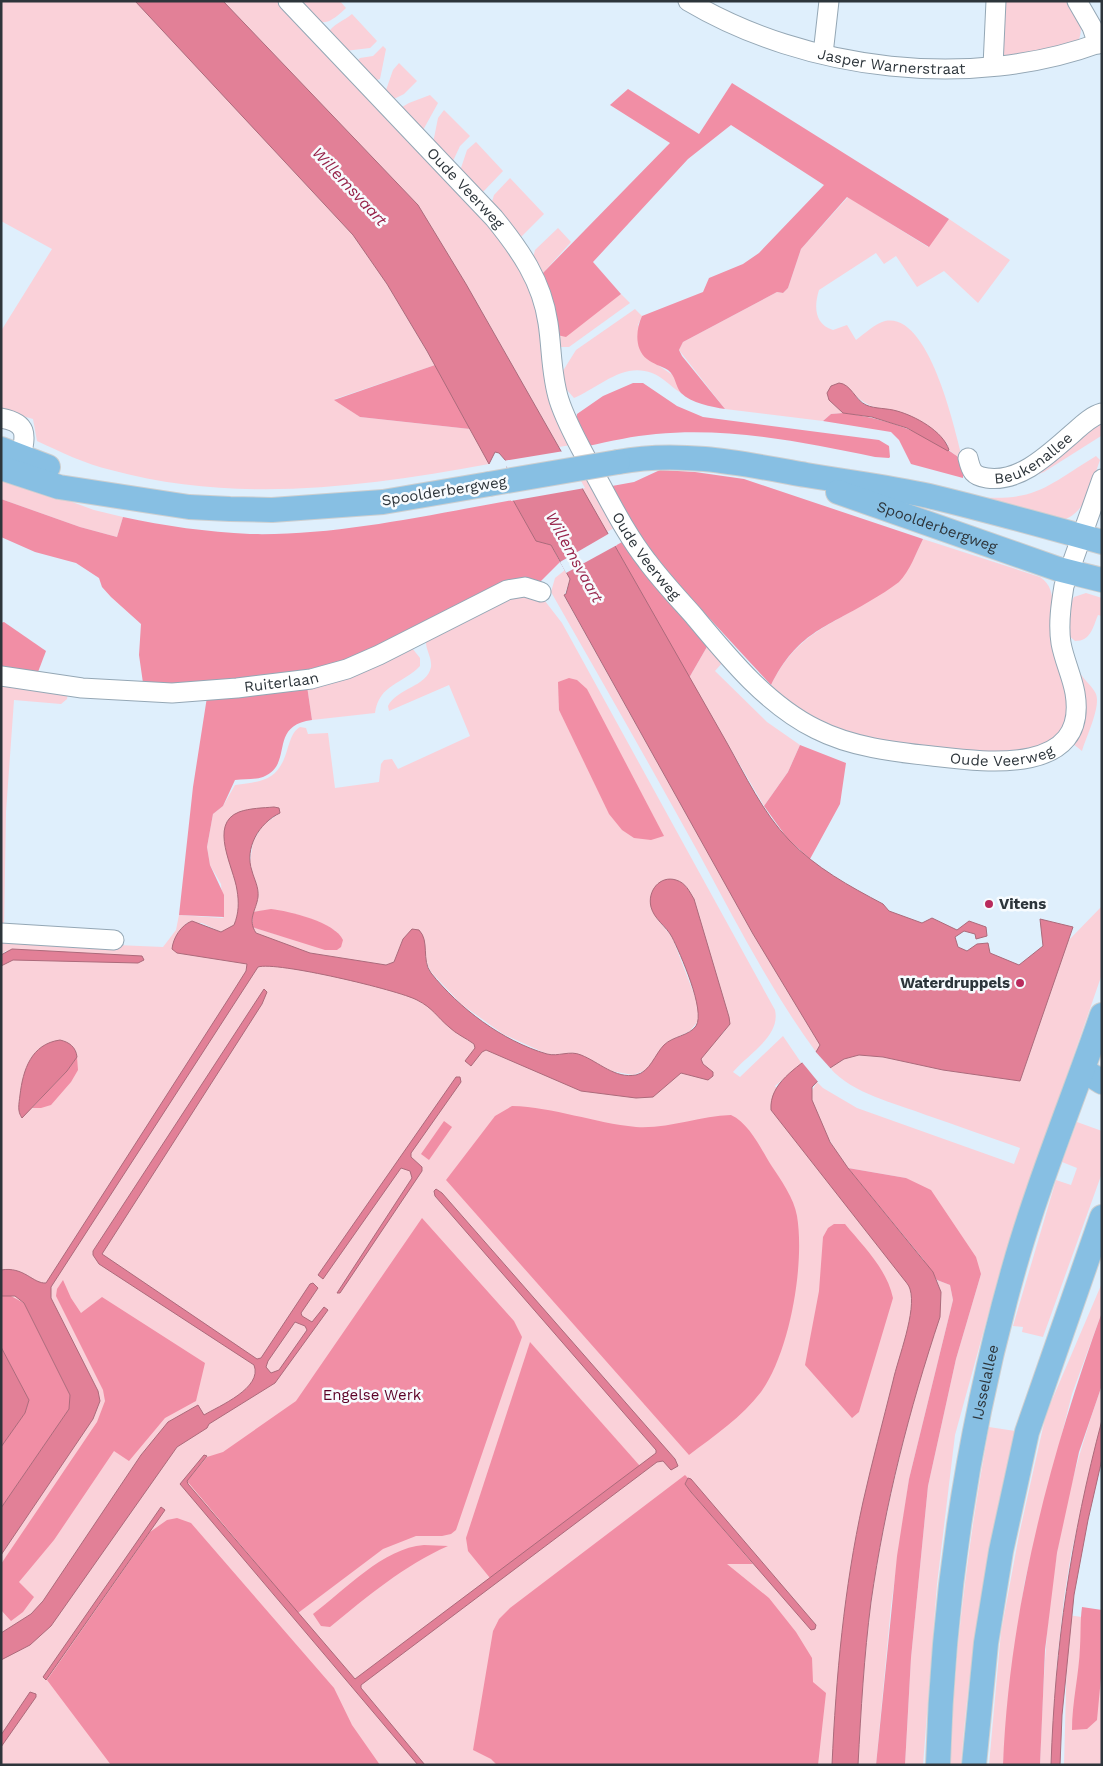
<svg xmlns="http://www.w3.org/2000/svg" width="1103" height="1766" font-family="'Work Sans',sans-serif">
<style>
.green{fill:#fad1d9;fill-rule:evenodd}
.forest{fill:#f18ea5}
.water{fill:#e28097;stroke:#ac6a7b;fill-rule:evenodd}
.pier{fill:#dfeffc}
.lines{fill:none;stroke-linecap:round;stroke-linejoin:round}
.minor-casing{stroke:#94a7b5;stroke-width:21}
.major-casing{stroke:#cdcfd0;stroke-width:26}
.minor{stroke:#fff;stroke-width:19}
.major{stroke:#87bfe3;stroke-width:24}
.major-bridge-casing{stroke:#cdcfd0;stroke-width:26;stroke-linecap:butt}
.major-bridge{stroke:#87bfe3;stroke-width:24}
.poi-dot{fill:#b92b5c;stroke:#f7fbfe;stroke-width:2}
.labels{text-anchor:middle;stroke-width:5;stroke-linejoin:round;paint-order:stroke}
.street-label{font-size:15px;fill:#2d353b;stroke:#f7fbfe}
.poi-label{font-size:15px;font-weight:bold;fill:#2d353b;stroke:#f7fbfe;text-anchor:start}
.park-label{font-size:15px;fill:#5c0026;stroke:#f7fbfe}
.water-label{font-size:16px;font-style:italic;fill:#97234a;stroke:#f7fbfe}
</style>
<rect width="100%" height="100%" fill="#dfeffc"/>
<g class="green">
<path d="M1,1h134l218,234 34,49 48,81 -100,34 25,18 110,12 19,35c-125,23 -253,40 -378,6 -26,-6 -50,-18 -74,-29l-4,-22 -32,-9v-79l51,-82 -51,-28z"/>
<path d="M223,1h56l228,243 22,41 42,160 -12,2 -93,-163 -48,-79z"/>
<path d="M298,1h42l6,7c-25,24 -28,15 -48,-7z"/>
<path d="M1001,1h69c8,15 15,24 8,41l-27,7 -49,7z"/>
<path d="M352,14l25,27 -7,7 -25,3 -17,-18c4,-8 17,-13 24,-19z"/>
<path d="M383,46l3,3 -6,30 -6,2 -17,-20 3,-3 13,-2z"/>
<path d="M399,63l18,18 -13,13 -12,6 -7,-7 8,-23z"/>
<path d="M430,95l8,8 -16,29 -20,-21v-4l7,-4z"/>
<path d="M444,110l26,26 -10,10 -7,15 -20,-18 5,-25z"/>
<path d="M476,142l27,29 -22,23 -21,-23 7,-21z"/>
<path d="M510,178l34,36 -24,24 -29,-33 3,-10z"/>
<path d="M848,197l80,50 21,-28 61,41 -32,43 -34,-32 -27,16 -21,-31 -12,8 -8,-11 -57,37c-5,16 -5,34 14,40l14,-5 9,15c8,-6 20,-17 29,-19 45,-9 70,110 78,140l-14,-11 -2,-7 -69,-35c-21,-5 -22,-17 -39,-25l-8,3 -4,7 2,7 14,13 -12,1 -8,7 -98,-12 -46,-59 4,-8 94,-50 6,1 5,-5 13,-39z"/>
<path d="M558,228l13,14 -29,32 -9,-16 2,-8z"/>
<path d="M621,294l9,9 -61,44h-12v-12z"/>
<path d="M635,309l7,7 -4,9 17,38 19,13 7,17c-10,-6 -18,-16 -29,-20 -29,-11 -52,14 -78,25l-7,-8 -3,1 -3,-17 15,-24z"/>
<path d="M1102,419l-1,17 -57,36 -25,10z"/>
<path d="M1096,456l4,4c-8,21 -13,54 -38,60l-85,-23c60,5 71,-12 119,-41z"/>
<path d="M580,459l34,69 -7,4 -40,-69z"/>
<path d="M1,476l93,34 29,7 -6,20 -37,-10 -79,-28z"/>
<path d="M923,539l117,38c21,14 8,39 14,63 5,24 22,66 9,88 -3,4 -8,12 -13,14 -44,22 -167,4 -213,-14 -26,-10 -47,-24 -66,-43 29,-57 63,-58 110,-93 7,-6 18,-12 24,-19 8,-10 12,-23 18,-34z"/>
<path d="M565,570l5,9 -6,17 189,338 67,111 -4,7c-45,-61 -81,-132 -118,-200 -48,-87 -98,-174 -147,-260l4,-14z"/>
<path d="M528,593l17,8 17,22 213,387c6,26 -27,44 -42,62l7,5 43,-41 19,28 -27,22 149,199 -54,237 -25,243h-844v-802l6,-13 -6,5v-15l162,7 13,-17 3,-15 43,3 2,-1 -3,-33 -11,-19 -3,-18 6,-33 10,-8 12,-21c31,-4 44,-5 53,-38 3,-8 4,-15 12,-20l6,1 2,6 20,-1 7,55 44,-6 2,-18 3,-4 8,-1 6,10 72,-33 -21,-51 -60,26 -1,-5c9,-18 39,-19 43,-39 1,-10 -6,-18 -5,-27l87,-45zM280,810v3l-17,12 -10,17 -3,21 8,34 -5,15c31,-5 55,5 83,19l-55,5 -29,-9 4,6 5,4 49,16 76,12 8,-3 9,-23 21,6 2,16 5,11 30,32 42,30 44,20 38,3 26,14 22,4 13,-5 27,-31 17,-8 9,-11v-13l-27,-70 -15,-18 20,-38 9,5 8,13 35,118 -4,14 -18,19 -82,38 -157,-62 -60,-45 -231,-47 10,-11h15l19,9 11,-4c17,-22 -1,-60 -7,-83z"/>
<path d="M1086,593l16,5v18l-4,-1c-5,12 -7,26 -23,26l-7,-6 1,-28 5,-10z"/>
<path d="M708,645l15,17 -8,9 52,51 33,23 -12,27 -24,34 -75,-128z"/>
<path d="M412,648l8,10v8c-17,18 -41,18 -45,47l-63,7 -5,-34z"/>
<path d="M1078,669c4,10 14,16 18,25 5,13 -10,43 -14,57l-10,-8z"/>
<path d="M3,685l65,8 -1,6 -6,5 -47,-4 -8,112 -2,117 -3,-1v-239z"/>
<path d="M1102,906v68l-98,283 -49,178 -18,149 -14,181h-18l6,-107 17,-172 28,-127 25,-85 -75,-96 -58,-10c-16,-23 -32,-46 -38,-74l7,-12 6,6 34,20 157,56 6,-16c-31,-11 -62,-22 -94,-33 -31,-12 -73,-21 -96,-47l14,-9 15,-4 24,2 60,13 77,11 48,-140z"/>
<path d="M1077,1122l25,9v42l-59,164 -21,-5 1,-5 -10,-1 43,-146 15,5 6,-17 -15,-6z"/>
<path d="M937,1280l13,5 3,15 -44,179 -18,127 -15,159h-18c4,-71 8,-142 21,-211 16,-89 41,-174 62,-262z"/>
<path d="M1102,1283v29l-30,82 -47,186 -13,86 -9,99h-14l12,-133 18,-97 27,-121z"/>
<path d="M1102,1385v35l-31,134 -7,44 -7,64 -6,103h-11c3,-71 5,-142 17,-212 9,-57 26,-113 45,-168z"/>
<path d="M989,1427l26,4c-27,110 -45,220 -54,334h-11c4,-114 19,-226 39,-338z"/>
<path d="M1068,1615l34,5v145h-38z"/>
</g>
<g class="forest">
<path d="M732,83l217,136 -20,28 -82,-50 -46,52 -13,39 -5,5 -6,-1 -94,50 -4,8 3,6 43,53c-13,-2 -34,-6 -44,-16 -6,-7 -5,-17 -13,-23 -7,-4 -15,-6 -21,-11 -13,-10 -11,-30 -5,-43l61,-24 6,-14 34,-14 16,-11 65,-68 -93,-60 -43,34 -95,103 28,32 -55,43 -9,-2 -15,-61 128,-131 -60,-38 18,-16 71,45z"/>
<path d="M435,365l35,64 -110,-12 -26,-17z"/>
<path d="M633,383h10l34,23 26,11 176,23 10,6 1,11 -1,1 -14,-1c-72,-15 -146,-30 -219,-23 -23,2 -45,7 -68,12l-12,-24 1,-8 26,-18z"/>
<path d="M843,413c43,5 88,21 120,48v17l-52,-14 -12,-24 -8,-8 -68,-11 8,-7z"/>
<path d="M660,470l35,2 49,7 179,60c-7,14 -13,32 -24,43 -9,7 -19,13 -29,19 -46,28 -72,31 -99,84l-120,-130 -24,-35 -15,-34 22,-4z"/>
<path d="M1,499l79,28 37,10 6,-20c42,9 84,15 127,17 88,2 177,-19 263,-34l23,40 15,5 9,17 -20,20 -27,-3 -8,2 -151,76c-67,22 -141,27 -211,26l-4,-28 2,-31 -30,-27 -9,-10 -3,-9 -23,-15 -41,-11 -34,-15z"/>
<path d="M622,542l5,2 81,101 -19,33 -74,-132z"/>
<path d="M4,622l42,29 -8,21 -37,-4v-45z"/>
<path d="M569,678l8,2 10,9 77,147 -13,4 -17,-2 -12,-8 -13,-16 -50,-104 -1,-28z"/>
<path d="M307,686l5,34c-45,6 -17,44 -49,57 -9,3 -19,2 -28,3l-12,26 -10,8 -6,33 3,18 14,30v22l-45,-2 14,-128 14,-90z"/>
<path d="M800,745l46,18 -6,41 -30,55 -23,-21 -23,-32 24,-34z"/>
<path d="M271,909c18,2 64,13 72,31l-2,7 -4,3h-12l-73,-23 1,-15z"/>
<path d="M77,1057l1,13 -7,12 -20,23 -10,3h-9l35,-37z"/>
<path d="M512,1106c42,1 82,17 124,21 33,2 63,-11 95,-12 18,8 30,34 40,50 10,15 23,33 26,51 8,48 -7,136 -36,176 -19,25 -47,44 -72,63l-243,-275 49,-64z"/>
<path d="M444,1121l8,6 -23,33 -8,-6z"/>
<path d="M848,1168l58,10 25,12 45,67 5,17 -25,85 -28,127 -17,172 -6,107h-29l21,-209 12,-77 44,-179 -3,-15 -13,-5 -14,-21z"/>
<path d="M422,1218l92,103 8,16 -66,193 -5,4 -9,2h-26l-33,13 -85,64 -111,-132 20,-24 16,-5 73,-51z"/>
<path d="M834,1224h11c18,22 42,45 48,74l-34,114 -7,6 -47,-53 14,-74 4,-54 5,-9z"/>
<path d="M63,1280l8,18 10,15 21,-16 103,66 -9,38 -31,17 -36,43 -15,-10 -60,89 -35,42 15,15 -11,15 -12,9 -10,-11v-46l96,-142 8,-21 -2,-11 -47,-94 1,-7z"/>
<path d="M9,1295l15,8 46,92 -1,14 -68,99v-61l24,-34 4,-13 -28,-53v-51z"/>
<path d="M1102,1312v73l-23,67 -22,101 -12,97 -5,115h-37c6,-155 47,-309 99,-453z"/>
<path d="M530,1342l110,124 -150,112 -22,-27 -2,-13z"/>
<path d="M685,1475l3,3 -3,6 6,8 62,72h-26l42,34 27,34 16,26 1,24 13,11 -8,72h-321l-6,-6 -18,-9 20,-119 6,-12 11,-11z"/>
<path d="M177,1518l14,5 143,165 18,37 28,40h-269l-64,-85 103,-148 17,-12z"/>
<path d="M424,1545l24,1c-45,20 -80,50 -118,81l-9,-1 -8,-12c32,-24 70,-66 111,-69z"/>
<path d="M1082,1607l20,3v57l-5,53 -10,9 -15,1c0,-28 7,-55 8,-83 1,-14 0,-26 2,-40z"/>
</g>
<g class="water">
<path d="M135,1h88l195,204 48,79 261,459c18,32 36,70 62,97 27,28 60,46 94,64l6,7 33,12 10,-5 25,12 12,-9 17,6 1,9 -11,3 -1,-5 -11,-3 -9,6 3,10 9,4 10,-7 11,-1 2,10 29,12 24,-19 -3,-27 33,8 -53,154 -77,-11 -60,-13 -24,-2 -15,4 -14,9 -18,19v13l18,42 18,26 85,104 8,20 -1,25c-31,93 -55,187 -69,285 -7,54 -10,108 -13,163h-26c4,-88 12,-177 31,-263 9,-40 20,-81 30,-121 5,-23 24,-70 17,-92 -1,-4 -5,-8 -8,-12l-131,-167c-2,-27 26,-42 45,-58l4,-7 -67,-111 -189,-339 2,-1 4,-15 -19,-34 -15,-4 -23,-41 -7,-39 -7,-8 -4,-1 -6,12 -62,-113 -40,-67 -34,-49z"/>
<path d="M839,383c12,1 16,17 27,22 9,4 21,3 31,6 18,5 46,20 52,39l-1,1 -41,-23 -35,-11 -29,-4 -14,-13 -2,-7 4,-7z"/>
<path d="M274,807l5,1 1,5c-21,10 -36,35 -28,58 2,8 7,16 6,26 -2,14 -11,22 -2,36l54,20 76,12 8,-3 9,-23 9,-10 7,1c11,11 2,30 12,43 28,35 71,68 116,81 11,3 23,-4 34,1 18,7 34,24 55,20 14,-3 19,-21 28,-30 9,-9 25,-9 32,-19 10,-15 -16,-73 -24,-89 -6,-11 -18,-18 -21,-30 -4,-16 9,-32 25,-27 10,3 13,11 18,19l35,118 1,7 -29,35 2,5 10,8v4l-5,4 -27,-7 -28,24 -17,1 -55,-7 -95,-41 -4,2 -11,14 -6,-5 10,-13 -1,-4c-8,-6 -18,-10 -25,-17 -12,-10 -16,-19 -32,-27 -19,-10 -141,-39 -159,-33l-207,320v11l47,93 2,10 -7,18 -92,136v-47l68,-99 1,-14 -46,-92 -9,-7h-14v-26c23,-4 32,14 45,13l183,-285 17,-27 1,-7 -70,-11 -5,-4c1,-11 9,-24 20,-28l29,11 13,-7c5,-12 5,-23 3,-35 -3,-22 -29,-66 2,-78 11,-4 24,-4 35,-5z"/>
<path d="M12,949l130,7 2,4 -6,3 -125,-3 -12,6v-11z"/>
<path d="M264,989l3,3 -5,12 -160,250 155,105 4,-1 49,-74 3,-1 5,5 -17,25 1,3 10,6 12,-15 4,3 -53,73 -66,41 -2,4 -30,19 -126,179 -21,19 -29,15v-27l30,-19 12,-13 98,-146 27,-33 30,-17 6,10c15,-9 59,-27 50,-50l-155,-101 -6,-9v-4zM295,1322l10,4 2,4 -28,40 -8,3 -5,-6 2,-6z"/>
<path d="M60,1040c9,2 16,7 17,17l-10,14 -45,47c-5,-7 -3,-14 -2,-23 3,-25 11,-51 40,-55z"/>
<path d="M456,1077h4l1,5 -50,71v4l11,10v4l-82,122h-3l75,-115 -2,-7 -9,-3 -78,111 -5,-4z"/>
<path d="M436,1189l6,4 233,266 3,7 -7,4 -8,-9 -6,1 -296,223v3l64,77h-7l-238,-281 24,-29 3,1 -20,25 1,3 167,195 301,-226v-3l-221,-254 -1,-5z"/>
<path d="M1,1347l28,53 -4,13 -24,34z"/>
<path d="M1102,1420v39l-14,61 -14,75 -12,120 -2,50h-9c4,-120 20,-228 51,-345z"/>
<path d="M688,1478l3,1 125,146 -1,4 -4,1 -120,-138 -6,-8z"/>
<path d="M161,1507l4,3 -119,170 -3,-3z"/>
<path d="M30,1692l6,2v3l-35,50v-12z"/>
</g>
<g class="pier">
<path d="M564,451l21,37 -74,13 -3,-32 -5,-8z"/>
<path d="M610,533l7,12 -51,28 -6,-11z"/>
<path d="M814,1050l18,20 -13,13 -18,-22z"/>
</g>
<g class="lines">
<g class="minor-casing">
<g id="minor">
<path id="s1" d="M288,1l206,217c26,32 48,63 54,105 4,26 3,52 11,77 8,25 22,48 34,71 17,30 32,62 54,90 14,19 31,37 47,55 34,41 73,89 122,113 35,18 78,23 116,27 51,6 157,21 143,-63 -3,-17 -11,-33 -14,-50 -3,-19 0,-39 3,-57l38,-107"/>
<path id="s2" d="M688,1c118,70 284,90 414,41"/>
<path d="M1077,1l15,26 6,17"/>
<path d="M823,54l6,-53"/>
<path d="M993,66l3,-65"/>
<path d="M1,418c27,5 25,16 20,39"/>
<path id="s3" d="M968,458c3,13 5,18 19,20 33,5 63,-25 86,-45 9,-8 18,-17 29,-20"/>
<path id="s4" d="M1,676l81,12 90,5 65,-5 74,-9 36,-10 32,-14 128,-65 18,-3 16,5"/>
<path d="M1,933l113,7"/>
</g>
</g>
<g class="major-casing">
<g id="major">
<path d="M1,449l47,18"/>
<path d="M618,462c63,-12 127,2 188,13 41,7 83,12 123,21 58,14 116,30 173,46"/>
<path d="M1,468l58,19 130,20 41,2 42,1 111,-8 106,-18"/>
<path id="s5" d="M838,492l220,77 44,11"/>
<path d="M1083,1070l19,12"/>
<path id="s6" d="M938,1765c5,-169 30,-335 76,-497 24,-85 59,-169 88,-253"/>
<path d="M974,1765l12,-122 15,-92 26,-119 75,-215"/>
</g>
</g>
<use href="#minor" class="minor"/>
<use href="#major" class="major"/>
<g class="major-bridge-casing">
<path id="major-bridge" d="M489,484l129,-22"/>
</g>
<use href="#major-bridge" class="major-bridge"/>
</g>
<g class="poi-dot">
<circle cx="989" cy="904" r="5"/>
<circle cx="1020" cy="983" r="5"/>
</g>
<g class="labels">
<g class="street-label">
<text dy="5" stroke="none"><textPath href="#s2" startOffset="215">Jasper Warnerstraat</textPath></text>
<text dy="5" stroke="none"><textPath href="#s1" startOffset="258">Oude Veerweg</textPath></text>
<text dy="5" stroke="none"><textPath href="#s3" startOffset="82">Beukenallee</textPath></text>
<text transform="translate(444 491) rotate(-9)" y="5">Spoolderbergweg</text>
<text dy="5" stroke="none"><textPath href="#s5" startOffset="105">Spoolderbergweg</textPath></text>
<text dy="5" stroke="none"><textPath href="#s1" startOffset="676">Oude Veerweg</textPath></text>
<text dy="5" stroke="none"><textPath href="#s4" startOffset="282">Ruiterlaan</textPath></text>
<text dy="5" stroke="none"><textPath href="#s1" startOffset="1111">Oude Veerweg</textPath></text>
<text dy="5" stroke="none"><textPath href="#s6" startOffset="386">IJsselallee</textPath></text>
</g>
<g class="poi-label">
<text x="999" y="909">Vitens</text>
<text x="1010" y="988" text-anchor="end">Waterdruppels</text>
</g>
<g class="park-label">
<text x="372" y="1400">Engelse Werk</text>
</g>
<g class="water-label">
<text transform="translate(350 186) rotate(47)" y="6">Willemsvaart</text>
<text transform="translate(575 557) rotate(61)" y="6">Willemsvaart</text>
</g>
</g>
<rect width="1103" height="1766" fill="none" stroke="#2d353b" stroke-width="5"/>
</svg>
